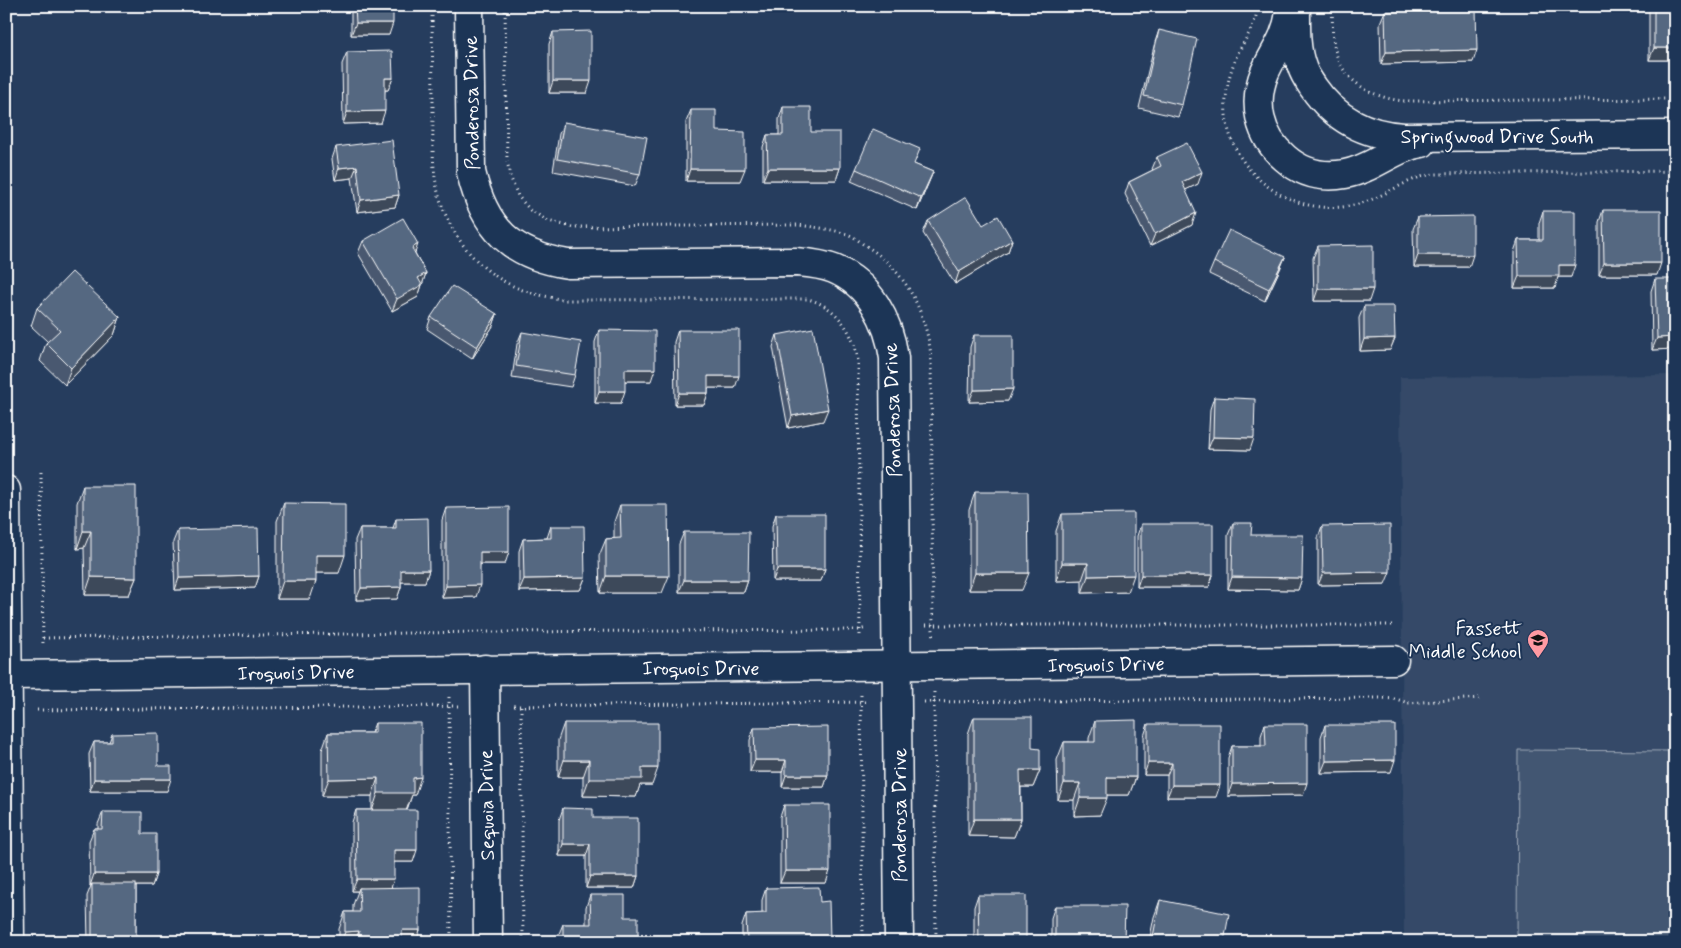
<svg xmlns="http://www.w3.org/2000/svg" width="1681" height="948" font-family="Mynerve,sans-serif">
<style>
.built{fill:#344a68}
.pitch{fill:#425672;stroke:#a0aab8}
.lines{fill:none;stroke-linecap:round;stroke-linejoin:round}
.minor-casing{stroke:#fff;stroke-width:31}
.path{stroke:#fff;stroke-width:3;stroke-dasharray:1 4;stroke-linecap:butt}
.minor{stroke:#1d3557;stroke-width:28}
.wall{fill:#49596f;stroke:#fff}
.shaded-wall{fill:#3c485a;stroke:#fff}
.building{fill:#556781;stroke:#fff}
.labels{text-anchor:middle;stroke-width:4;stroke-linejoin:round;paint-order:stroke}
.street-label{font-size:20px;fill:#fff;stroke:#1d3557}
.poi-label{font-size:20px;fill:#fff;stroke:#1d3557;text-anchor:end}
</style>
<rect width="100%" height="100%" fill="#263d5e"/>
<filter id="ink" filterUnits="userSpaceOnUse"><feTurbulence type="fractalNoise" baseFrequency=".02" numOctaves="2"/><feDisplacementMap in="SourceGraphic" scale="10" xChannelSelector="R" yChannelSelector="G"/><feConvolveMatrix kernelMatrix="1 2 1 2 8 2 1 2 1" color-interpolation-filters="sRGB"/></filter>
<g filter="url(#ink)">
<path class="built" d="M1675,375v567h-271l-4,-565z"/>
<path class="pitch" d="M1518,750l157,1v191h-158z"/>
<g class="lines">
<g class="minor-casing">
<g id="minor">
<path d="M469,6l2,166c13,56 40,83 97,92l228,-2c12,1 26,2 38,7 36,15 55,52 60,89l5,584"/>
<path d="M1296,6c0,20 -1,43 6,61 2,7 7,14 11,20 22,32 53,48 91,50l271,-2"/>
<path d="M1290,13c-4,26 -15,37 -25,59 -13,31 -6,64 20,86 17,15 38,20 60,16 28,-5 49,-27 77,-31"/>
<path d="M6,490l4,452"/>
<path d="M485,669l3,273"/>
<path d="M9,675l1385,-15"/>
</g>
</g>
<g class="path">
<path d="M432,6c0,34 1,69 1,103 0,22 -1,45 2,68 7,49 39,94 85,112 15,6 30,8 45,11l243,-1c29,8 45,32 50,61l2,279"/>
<path d="M505,6l2,154 3,16 8,20 12,14 18,11 24,6 225,-2c17,2 34,4 50,9 6,2 11,6 16,10 41,24 62,65 68,111l2,281"/>
<path d="M1258,6c-2,18 -11,30 -19,45 -7,15 -12,31 -13,47 -6,69 63,122 128,107 29,-6 51,-27 80,-31l241,-3"/>
<path d="M1332,6c1,16 -1,32 4,47 8,30 40,46 69,48l270,-2"/>
<path d="M41,472l2,175"/>
<path d="M926,625h468"/>
<path d="M43,638l443,-6 373,-2 8,-2"/>
<path d="M934,692l2,250"/>
<path d="M861,695l2,247"/>
<path d="M449,697l2,245"/>
<path d="M924,702l455,-4 17,1 12,4 72,-5"/>
<path d="M514,706l354,-4"/>
<path d="M521,706l2,236"/>
<path d="M37,710l421,-4"/>
</g>
<use href="#minor" class="minor"/>
</g>
<g class="wall">
<path d="M336,6h57l-4,29h-38v-25l-15,-1z"/>
<rect x="1649" y="6" width="26" height="54"/>
<path d="M1385,11l88,51 -92,2 -1,-41z"/>
<path d="M1159,30l23,75 -4,12 -39,-9 16,-66z"/>
<path d="M553,32l34,61h-38v-49z"/>
<path d="M347,52l46,26 -5,12h-3l-4,33 -38,1 -1,-60z"/>
<path d="M783,107l28,25 29,36 -4,12h-73v-33l4,-12h12v-16z"/>
<path d="M691,110l25,21 24,50h-54v-59z"/>
<path d="M564,122l76,52 -5,12 -82,-15 6,-37z"/>
<path d="M336,147l63,48 -4,12 -38,5 -5,-34 -17,2 -3,-21z"/>
<path d="M1157,157l41,27 -13,6 7,35 -42,21 -25,-52 4,-12 24,-12 -1,-1z"/>
<path d="M914,164l19,8 -16,38 -66,-29 5,-12z"/>
<path d="M1603,210l54,65h-58v-53z"/>
<path d="M1543,211l28,66h-13l-3,11h-41v-36l4,-12h21v-17z"/>
<path d="M1418,217l51,50h-55l-1,-38z"/>
<path d="M928,221l55,4 29,15 -4,12 -53,32 -32,-51z"/>
<path d="M363,241l52,12 11,20 -8,24 -26,14 -34,-58z"/>
<path d="M1318,246l51,55h-55l-1,-43z"/>
<path d="M1285,257l-5,12 -15,32 -56,-27 5,-12z"/>
<path d="M1655,279l20,70 -23,1 -1,-59z"/>
<path d="M1364,306l31,32 -5,12 -30,1 -1,-33z"/>
<path d="M37,308l83,9 -6,18 -49,50 -25,-24 6,-18 2,-1 -17,-16z"/>
<path d="M497,314l-4,12 -21,33 -45,-30 4,-12z"/>
<path d="M599,330l52,51h-26l-4,22h-26v-61z"/>
<path d="M678,330l57,58h-27v5l-4,12h-29l-1,-63z"/>
<path d="M522,332l53,43 -4,12 -59,-9 5,-34z"/>
<path d="M777,335l46,86 -35,7 -15,-81z"/>
<path d="M974,335l34,66 -39,1 1,-55z"/>
<path d="M1214,397l36,53 -42,-1 2,-40z"/>
<path d="M83,486l53,92 -7,17h-44l-1,-47 -7,1v-46z"/>
<path d="M975,492l47,98h-53v-80z"/>
<path d="M284,503l55,70h-23l-6,26h-33v-78z"/>
<path d="M620,505l42,88h-62l-1,-37 7,-17 8,-1v-16z"/>
<path d="M446,508l59,56h-25l-4,33 -34,1v-78z"/>
<path d="M776,514l45,67h-48l-1,-55z"/>
<path d="M1062,514l66,78 -46,1v-13l-26,1v-50z"/>
<path d="M396,519l33,51 -4,12h-24v5l-4,12 -41,1 -1,-60 5,-12h33z"/>
<path d="M1233,523l18,12 51,43 -4,12 -70,-1v-54z"/>
<path d="M1141,524l72,51 -4,12h-72v-51z"/>
<path d="M551,526l34,52 -5,12 -61,1v-40l4,-12 24,-1z"/>
<path d="M1322,526l63,58 -67,1v-47z"/>
<path d="M178,530l81,46 -4,12 -80,2 -2,-48z"/>
<path d="M684,532l64,48 -4,12h-65v-48z"/>
<path d="M974,717l66,53 -7,17h-12v32l-7,18 -46,-1v-102z"/>
<path d="M1095,721l41,56 -7,18h-22l-7,20 -26,1v-16h-16l-1,-40 7,-18h25v-4z"/>
<path d="M375,723l40,72h-3l-5,15 6,52h-19l-3,26 29,42 -4,12h-77v-13l6,-17h8v-7l5,-14h-6v-69l4,-12h16v-14h-50v-46l6,-17h43z"/>
<path d="M564,723l88,62h-12l-4,12 -53,-1v-19h-25v-37z"/>
<path d="M1148,724l68,73h-49v-22h-23v-39z"/>
<path d="M1265,724l38,71 -75,1v-38l4,-12h29v-10z"/>
<path d="M1325,725l66,47 -70,1v-36z"/>
<path d="M754,728l74,47 -4,12h-42v-15h-32v-32z"/>
<path d="M112,734l46,32 9,25h-77l-1,-37 5,-12h15z"/>
<path d="M784,805l42,78h-46v-66z"/>
<path d="M563,808l30,10 45,58 -4,12h-48v-32h-27v-36z"/>
<path d="M103,812l39,22 14,40 -4,12h-16v56h-48l-1,-46 4,-10h-1l-1,-45 5,-12h4v-5z"/>
<path d="M766,888l54,14 10,37 -1,3h-87v-16l4,-12h16v-14z"/>
<path d="M590,895l35,22 13,25h-80v-6l5,-12h23v-17z"/>
<path d="M978,895l48,47h-52v-35z"/>
<path d="M1160,900l64,42h-75l5,-25z"/>
<path d="M1055,906l69,36h-73v-24z"/>
</g>
<g class="shaded-wall">
<path d="M337,6h15l-1,4 -15,-1z"/>
<path d="M356,23h37l-4,12h-38z"/>
<path d="M1654,48h21v12h-26z"/>
<path d="M1477,50l-4,12 -92,2 5,-12z"/>
<path d="M385,78h8l-5,12h-7z"/>
<path d="M553,81h38l-4,12h-38z"/>
<path d="M385,111l-4,12 -38,1 4,-12z"/>
<path d="M357,166l-5,12 -17,2 4,-12z"/>
<path d="M768,168h72l-4,12h-73z"/>
<path d="M690,169h55l-5,12h-54z"/>
<path d="M933,172l-5,12 -11,26 4,-12z"/>
<path d="M1202,172l-4,12 -21,10 5,-12z"/>
<path d="M399,195l-4,12 -38,5 4,-12z"/>
<path d="M1196,213l-4,12 -42,21 5,-12z"/>
<path d="M1012,240l-4,12 -53,32 4,-12z"/>
<path d="M418,244l-4,12 -2,-8z"/>
<path d="M1418,255h55l-4,12h-55z"/>
<path d="M1285,257l-5,12 -15,32 4,-12z"/>
<path d="M1604,263h57l-4,12h-58z"/>
<path d="M1559,265h16l-4,12h-13l-3,11h-41l5,-12z"/>
<path d="M426,273l-8,24 -26,14 5,-12 21,-21z"/>
<path d="M1318,289h55l-4,12h-55z"/>
<path d="M497,314l-4,12 -21,33 5,-12z"/>
<path d="M120,317l-6,18 -49,50 6,-17z"/>
<path d="M1675,337v12l-23,1 5,-12z"/>
<path d="M1395,338l-5,12 -30,1 4,-12z"/>
<path d="M625,369h30l-4,12h-30z"/>
<path d="M708,376h31l-4,12h-32z"/>
<path d="M1013,389l-5,12 -39,1 5,-12z"/>
<path d="M599,391h26l-4,12h-26z"/>
<path d="M679,393h29l-4,12h-29z"/>
<path d="M828,409l-5,12 -35,7 4,-12z"/>
<path d="M1213,437l41,1 -4,12 -42,-1z"/>
<path d="M83,531h8l-7,17 -7,1z"/>
<path d="M480,552h29l-4,12h-30z"/>
<path d="M316,555h29l-6,18h-29z"/>
<path d="M1062,563h26l-6,17 -26,1z"/>
<path d="M777,569h48l-4,12h-48z"/>
<path d="M401,570h28l-4,12h-28z"/>
<path d="M1390,572l-5,12 -67,1 5,-12z"/>
<path d="M975,573h54l-7,17h-53z"/>
<path d="M1134,575l-6,17 -46,1 6,-17z"/>
<path d="M1141,575h72l-4,12h-72z"/>
<path d="M259,576l-4,12 -80,2 4,-12z"/>
<path d="M606,576h63l-7,17h-62z"/>
<path d="M91,577l45,1 -7,17h-44z"/>
<path d="M1232,577l70,1 -4,12 -70,-1z"/>
<path d="M585,578l-5,12 -61,1 5,-12z"/>
<path d="M684,580h64l-4,12h-65z"/>
<path d="M283,581h33l-6,18h-33z"/>
<path d="M480,585l-4,12 -34,1 4,-12z"/>
<path d="M401,587l-4,12 -41,1 5,-12z"/>
<path d="M564,760h25l-6,17h-25z"/>
<path d="M755,760h31l-4,12h-32z"/>
<path d="M1395,760l-4,12 -70,1 5,-12z"/>
<path d="M1148,763h24l-5,12h-23z"/>
<path d="M642,768h16l-6,17h-12l-4,12 -53,-1 6,-17z"/>
<path d="M1020,770h20l-7,17h-19z"/>
<path d="M786,775h42l-4,12h-42z"/>
<path d="M421,777l-6,18h-3l-6,16h-34l6,-18 35,-15z"/>
<path d="M1107,777h29l-7,18h-29z"/>
<path d="M378,778l-6,18h-50l7,-17z"/>
<path d="M94,779h77l-4,12h-77z"/>
<path d="M1064,783h16l-6,17h-16z"/>
<path d="M1307,783l-4,12 -75,1 4,-12z"/>
<path d="M1172,785h48l-4,12h-49z"/>
<path d="M1080,798h27l-7,17 -26,1z"/>
<path d="M974,819h47l-7,18 -46,-1z"/>
<path d="M563,844h27l-4,12h-27z"/>
<path d="M394,850h23l-4,12h-23z"/>
<path d="M785,871h45l-4,12h-46z"/>
<path d="M94,874h62l-4,12h-60v-2l-1,2h-1z"/>
<path d="M590,876h48l-4,12h-48z"/>
<path d="M357,879h37l-4,12 -31,-3 -1,3h-6z"/>
<path d="M402,930h18l-4,12h-19z"/>
<path d="M359,931l-4,11h-14l4,-10z"/>
<path d="M830,939l-1,3h-83l1,-1z"/>
</g>
<g class="building">
<path d="M355,6h38v17h-37z"/>
<rect x="1654" y="6" width="21" height="42"/>
<path d="M1476,9l1,41 -91,2 -1,-41z"/>
<path d="M1159,30l38,9 -15,66 -38,-9z"/>
<path d="M591,31v50h-38v-49z"/>
<path d="M392,51l1,27h-8v33l-38,1v-60z"/>
<path d="M783,107h28v25h29v36h-72l-1,-33h16z"/>
<path d="M691,110h25v21l29,1v37h-55z"/>
<path d="M564,122l83,15 -7,37 -83,-15z"/>
<path d="M873,129l47,20 -6,15 19,8 -12,26 -65,-29z"/>
<path d="M392,140l7,55 -38,5 -4,-34 -18,2 -3,-21z"/>
<path d="M1187,143l15,29 -20,10 14,31 -41,21 -26,-52 32,-16 -4,-9z"/>
<path d="M966,197l17,28 15,-9 14,24 -53,32 -31,-51z"/>
<path d="M1603,210h58v53h-57z"/>
<path d="M1543,211h32v54h-16v11h-40l-1,-36h25z"/>
<path d="M1473,216v39h-55v-38z"/>
<path d="M403,218l15,26 -6,4 14,25 -8,5 4,7 -25,14 -34,-58z"/>
<path d="M1229,230l56,27 -16,32 -55,-27z"/>
<path d="M1373,245v44h-55v-43z"/>
<path d="M72,272l48,45 -49,51 -25,-25 14,-13 -23,-22z"/>
<path d="M1655,279h20v58l-18,1z"/>
<path d="M452,286l45,28 -20,33 -46,-30z"/>
<path d="M1364,306h30l1,32 -31,1z"/>
<path d="M813,328l15,81 -36,7 -15,-81z"/>
<path d="M599,330l56,1v38h-30v22h-26z"/>
<path d="M678,330h61v46h-31v17h-29z"/>
<path d="M522,332l59,10 -6,33 -59,-9z"/>
<path d="M974,335h39v54l-39,1z"/>
<path d="M1214,397l41,2 -1,39 -41,-1z"/>
<path d="M83,486h53v92l-45,-1v-46h-8z"/>
<path d="M975,492h53l1,81h-54z"/>
<path d="M284,503l61,1v51h-29v26h-33z"/>
<path d="M620,505h48l1,71h-63v-37l15,-1z"/>
<path d="M509,507v45h-29v33l-34,1v-78z"/>
<path d="M1134,513v62l-46,1v-13h-26v-49z"/>
<path d="M776,514h49v55h-48z"/>
<path d="M428,518l1,52h-28v17l-40,1 -1,-60h36v-9z"/>
<path d="M1233,523h19l-1,12h52l-1,43 -70,-1z"/>
<rect x="1141" y="524" width="72" height="51"/>
<path d="M1390,525v47l-67,1 -1,-47z"/>
<path d="M551,526h33l1,52 -61,1 -1,-40 28,-1z"/>
<path d="M258,528l1,48 -80,2 -1,-48z"/>
<path d="M684,532h65l-1,48h-64z"/>
<path d="M974,717h58v31l8,1v21h-20l1,49h-47z"/>
<path d="M1136,720v57h-29v21h-27v-15h-16v-41h31v-21z"/>
<path d="M375,723h46v54l-8,1v15h-35v-15l-49,1 -1,-46h47z"/>
<path d="M564,723h94v45h-16v11h-53v-19h-25z"/>
<path d="M1148,724h72v61h-48v-22h-24z"/>
<path d="M1265,724h42v59l-75,1v-38h34z"/>
<path d="M1325,725h70v35l-69,1z"/>
<path d="M828,727v48h-42v-15h-31l-1,-32z"/>
<path d="M158,733v33h13v13h-77v-37h18v-8z"/>
<path d="M784,805h46v66h-45z"/>
<path d="M563,808l30,1v9h45v58h-48v-32h-27z"/>
<path d="M356,810h61v40h-23v29h-37z"/>
<path d="M103,812h39v22h14v40h-62v-45h8z"/>
<rect x="92" y="884" width="44" height="58"/>
<path d="M420,887v43h-18v12h-43v-11l-14,1v-20h15l-1,-24z"/>
<path d="M819,887l1,15 9,-1 1,38 -83,2 -1,-27 20,-1v-25z"/>
<path d="M590,895h35v22h13v25h-75v-18h28z"/>
<path d="M978,895h48v47h-47z"/>
<path d="M1160,900l69,14 -5,28h-72z"/>
<path d="M1055,906h70l-1,36h-69z"/>
</g>
</g>
<defs>
<g id="school-pin" transform="scale(1.125)"><path d="M0 17L-7.5 6A9.5 9.5 0 1 1 7.5 6Z" fill="#ff9aa2" stroke="#1d3557"/><path d="M0-5L7-2L0 1L-7-2ZM-4 1L0 2.5L4 1V4Q0 6-4 4Z" fill="#111"/></g>
</defs>
<g fill-rule="evenodd">
<use href="#school-pin" x="1538" y="640"/>
</g>
<g class="labels">
<g class="street-label">
<text transform="translate(471 103) rotate(-91)" y="7">Ponderosa Drive</text>
<text x="1497" y="143">Springwood Drive South</text>
<text transform="translate(892 410) rotate(-92)" y="7">Ponderosa Drive</text>
<text transform="translate(1106 664) rotate(-1)" y="7">Iroquois Drive</text>
<text x="701" y="675">Iroquois Drive</text>
<text transform="translate(296 672) rotate(-1)" y="7">Iroquois Drive</text>
<text transform="translate(486 805) rotate(-91)" y="7">Sequoia Drive</text>
<text transform="translate(899 815) rotate(-90)" y="7">Ponderosa Drive</text>
</g>
<g class="poi-label">
<text x="1522" y="635">Fassett<tspan x="1522" dy="23">Middle School</tspan></text>
</g>
</g>
<rect width="1681" height="948" fill="none" stroke="#1d3557" stroke-width="25"/>
<rect x="12" y="12" width="1656" height="923" fill="none" stroke="#fff" stroke-width="2" filter="url(#ink)"/>
</svg>
